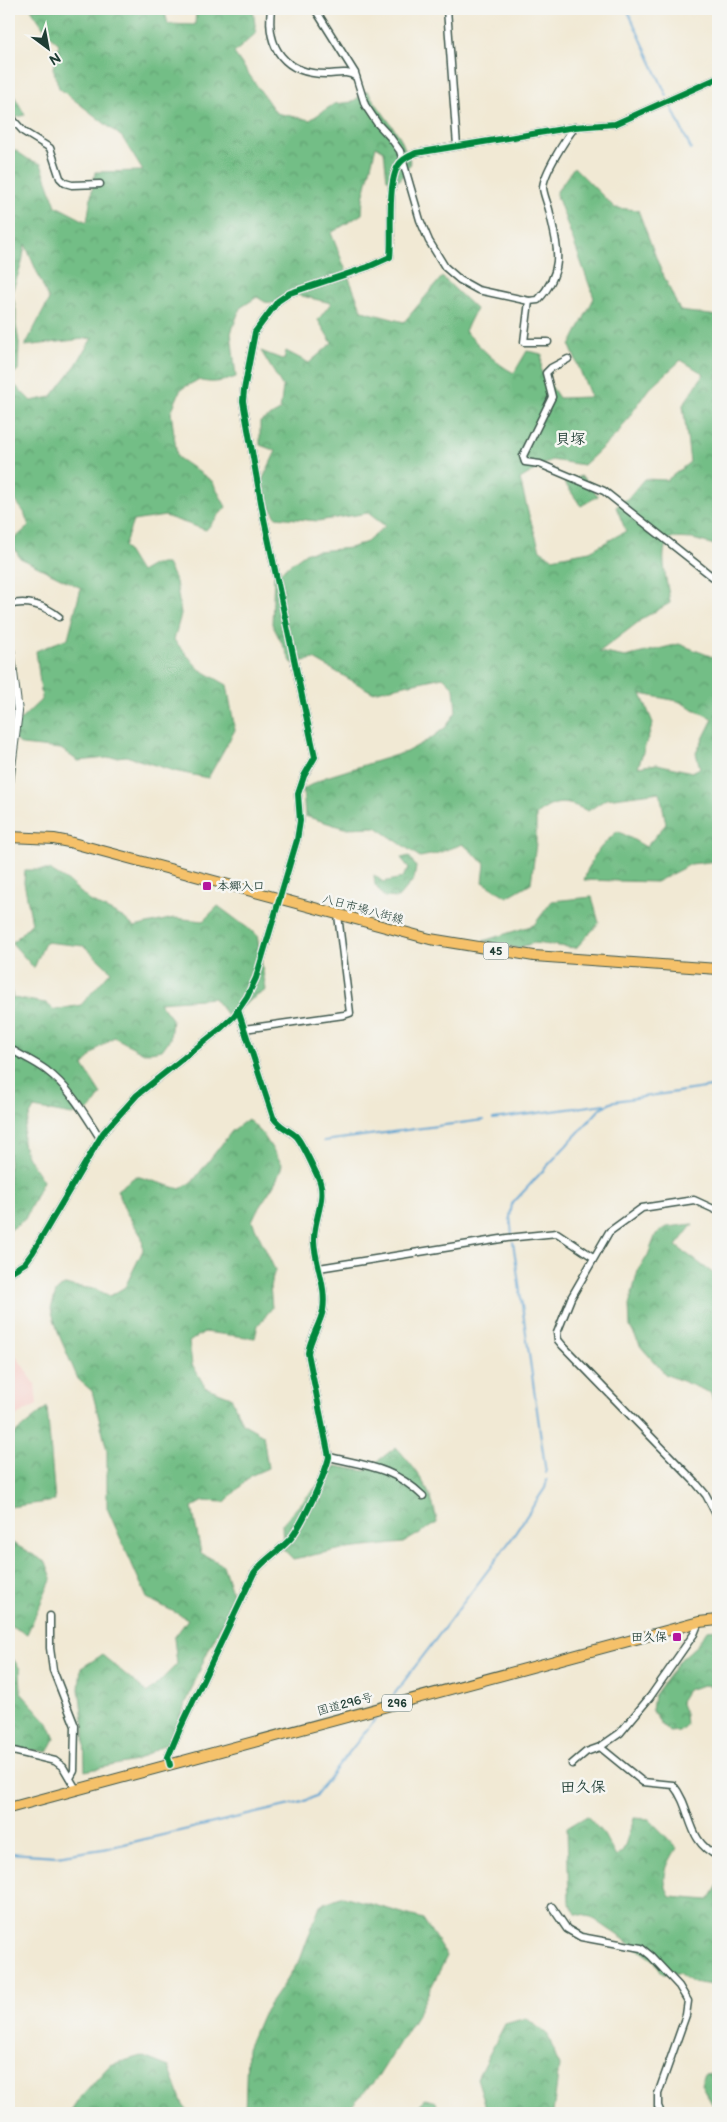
<svg xmlns="http://www.w3.org/2000/svg" width="727" height="2122" font-family="'Balsamiq Sans','Klee One',sans-serif">
<style>
.built{fill:#f7d0cb}
.forest{fill:url(#forest-crowns);stroke:#497e5d;fill-rule:evenodd}
.lines{fill:none;stroke-linecap:round;stroke-linejoin:round}
.stream{stroke:#5ca2d1;stroke-width:2}
.minor-casing{stroke:#3e574c;stroke-width:9}
.tertiary-casing{stroke:#3e574c;stroke-width:10}
.primary-casing{stroke:#3e574c;stroke-width:12}
.trunk-casing{stroke:#3e574c;stroke-width:12}
.minor{stroke:#fff;stroke-width:6}
.tertiary{stroke:#fff;stroke-width:8}
.primary{stroke:#f5c16b;stroke-width:10}
.trunk{stroke:#f5c16b;stroke-width:10}
.cycleway-casing{stroke:#f6f6f2;stroke-width:9}
.cycleway{stroke:#00873e;stroke-width:6}
.poi-dot{fill:#b5179e;stroke:#f6f6f2;stroke-width:2}
.labels{text-anchor:middle;stroke-width:5;stroke-linejoin:round;paint-order:stroke}
.shield{fill:#f6f6f2;stroke:#60746d;stroke-width:1}
.shield-label{font-size:11px;font-weight:bold;fill:#1f3d34}
.poi-label{font-size:12px;font-weight:bold;fill:#1f3d34;stroke:#f6f6f2;text-anchor:start}
.street-label{font-size:12px;fill:#1f3d34;stroke:#f6f6f2}
.quarter-label{font-size:15px;font-weight:bold;fill:#1f3d34;stroke:#f6f6f2}
</style>
<defs>
<pattern id="forest-crowns" width="20" height="18" patternUnits="userSpaceOnUse" patternTransform="scale(1.25)"><rect width="20" height="18" fill="#73be86"/><path d="M2 6a3 3 0 1 1 6 0M12 15a3 3 0 1 1 6 0" fill="none" stroke="#5e9c6e"/></pattern>
</defs>
<rect width="100%" height="100%" fill="#f6f6f2"/>
<filter id="ink" filterUnits="userSpaceOnUse"><feTurbulence type="fractalNoise" baseFrequency=".02" numOctaves="2"/><feDisplacementMap in="SourceGraphic" scale="10" xChannelSelector="R" yChannelSelector="G"/><feConvolveMatrix kernelMatrix="1 2 1 2 8 2 1 2 1" color-interpolation-filters="sRGB"/></filter>
<filter id="wash" filterUnits="userSpaceOnUse"><feTurbulence type="fractalNoise" baseFrequency=".0096" numOctaves="4" result="noise"/><feDisplacementMap in="SourceGraphic" scale="20" xChannelSelector="R" yChannelSelector="G"/><feGaussianBlur stdDeviation="1.12" result="paint"/><feColorMatrix in="noise" values="0 0 0 0 0 0 0 0 0 0 0 0 0 0 0 0 0 1.4 0 .05"/><feComposite in="paint" operator="in"/></filter>
<g filter="url(#wash)">
<rect width="100%" height="100%" fill="#f1e9d4"/>
<path class="built" d="M9,1345l26,39 2,21 -28,15z"/>
<g class="forest">
<path d="M31,9h133l4,15 27,1 1,-16h57l3,24 -22,20 42,60 34,7 24,-16 18,-2 15,-11 33,46 11,26 -11,17 -13,-1 -3,-28 -8,-5 -13,52 -1,16 -31,19 31,78 42,11 38,-45 34,32 -11,22c16,16 29,32 49,42l13,-22 15,3 -1,17 18,27 32,-1 -21,-51 24,-48 -38,-105 18,-26 41,41 23,2 22,58 20,43 38,5v230l-25,-7 -23,-1c-13,14 -2,45 0,65l-25,14 -46,35 26,5 54,-13 39,15v202l-27,3 -35,18 -72,-2c7,-23 16,-34 34,-49l28,16 20,-23 -6,-32 -54,7 -18,12c-22,-10 -32,-12 -52,4v28l-5,40 -24,14 -24,-15 2,-18 -22,-20 -28,10 -15,3 -44,-30 -32,1 -39,-12 -2,-27 23,-12 80,-25 24,-13 16,-12 10,-15 -2,-24 -11,-11 -71,15 -58,-33 -22,4 -20,-39 2,-48 33,-24 43,-4 17,-6 18,-16 -17,-13 -50,8 -42,-4 -17,-30 17,-36 -16,-6v-23l20,-11 3,-24 -22,-36 23,9 2,-9 23,12 23,-20 -14,-23 13,-17 -37,-9 -14,10 -15,-2 -8,-5 -17,11 -9,25 5,44c-14,5 -24,7 -38,3l-17,9 -10,23 6,45 35,24 14,26 -20,23 -41,-14 -32,5 -9,25 16,26 14,-8h13l9,18 5,32 -7,26 25,29 28,16 8,45 -27,48 -34,-7 -48,-15 -48,5 -17,-12 -39,-4 -13,-10v-4l33,-32 -6,-48 32,-13 13,-50 -61,-30 -9,-16 18,-16 -5,-14 -15,-20v-110l6,3 16,16 20,-4 25,-32 16,-27 -67,8 24,-46 -24,-56 -3,19 -10,29 4,18v15l3,18 -1,27 -9,8v-232l19,13 13,5 15,42 31,16 8,-50 48,-1 -21,-34 -63,-49 -6,-20 6,-24 -11,-10zM681,360l23,14 -21,31 7,57 -23,18 -23,-1 -16,19 -12,9 10,24 -36,20 -38,7 -12,-8 -12,-38 -8,-33 31,-19 33,5 34,-32 29,-42zM641,694l37,7 35,18 -17,34 4,15 -8,4 -35,-8 -19,3 15,-44z"/>
<path d="M9,87l16,28 -16,4z"/>
<path d="M581,476l6,5 11,15 -17,10 -17,-24z"/>
<path d="M409,856l7,11 -2,12 -16,19 -14,-1 -9,-12 -1,-10 9,7 19,-4 7,-10 -8,-10z"/>
<path d="M25,870h24l20,12 21,19 34,17 10,9 40,-9 29,3 15,-15 39,29 9,55 -39,25 -13,-17 -55,4 13,17 -2,20 -8,11 -18,3 -30,-16 -17,12 -14,17 18,28 -10,15 -19,6 -38,-7c-20,35 -11,42 9,73l-18,38 -16,12v-248l4,15 33,5 8,7 27,-5 30,-34 -27,-25 -39,-4 -11,26 -22,-25 20,-20 -8,-41z"/>
<path d="M592,897l7,26 -23,25 -42,-5 -17,5 -34,-7 51,-16 18,-24z"/>
<path d="M248,1119l14,14 20,31c-3,20 -22,37 -30,57l23,49 -5,16 2,22 -14,17 -3,13 -51,-6 -15,10 3,22 13,23 26,10 11,26 21,12 5,33 -16,7 -27,27 -22,-1 -11,6 9,46 22,12 11,34 -28,56 -36,86 -35,20 -50,10 -1,-44 -5,-38 2,-21 21,-13 46,38 29,-29 -3,-26 14,-19 -41,-21 -40,-90v-58l-15,-59 -14,-12 -19,-44 -8,-26 5,-17 8,-7 31,4 15,7 15,-9 18,-37 -1,-13 -16,-25 -9,-22 19,-14 44,13 13,-8 39,-50z"/>
<path d="M693,1224l-17,22 42,31v141l-7,-25 -46,-19 -24,-27 -11,-20 -1,-22 9,-34 10,-16 8,-21 11,-7z"/>
<path d="M47,1407l8,94 -46,6v-70l3,-1z"/>
<path d="M396,1447c21,23 37,45 41,76l-34,20 -65,7 -45,9 -10,-10 -1,-25 53,-58 30,5z"/>
<path d="M9,1541l37,21 6,16 -25,56 -18,-9z"/>
<path d="M718,1629v58l-15,-2 -16,5 -7,11 5,13 1,11 -7,6 -10,1 -8,-8 -9,-14 2,-14 26,-36 17,-15 10,-15z"/>
<path d="M9,1653l11,16 1,24 27,30 7,16 -7,13 -39,-5z"/>
<path d="M587,1816l17,19 12,22 7,-6 11,-33 15,1 28,29c-11,18 -17,29 -7,49l39,3 9,-15v103l-5,-3 -22,-3 -12,-9 -16,1 -9,-14 -63,-43 -15,-3 -7,-12 -2,-74z"/>
<path d="M343,1896l80,23 24,37 -30,59 -39,62 -33,36h-100l2,-64 13,-31 40,-58 20,-55z"/>
<path d="M526,2018l22,17 11,31 -6,47h-65l-11,-35 28,-54z"/>
<path d="M141,2056l28,11 14,38 6,8h-119l11,-17 29,-31z"/>
<path d="M718,2072v41h-1l-16,-29 4,-10z"/>
<path d="M425,2099l11,3 3,11h-25z"/>
</g>
<g class="lines">
<g class="stream">
<path d="M627,9l40,87"/>
<path d="M670,104l21,45"/>
<path d="M493,1119l112,-15"/>
<path d="M324,1141l159,-21"/>
<path d="M512,1235l-2,-18 2,-13 89,-96 14,-7 103,-15"/>
<path d="M513,1242l33,231"/>
<path d="M389,1701l121,-160 35,-53 2,-8"/>
<path d="M9,1853l48,3 46,-7 200,-47 12,-6 65,-83"/>
</g>
</g>
</g>
<g filter="url(#ink)">
<g class="lines">
<g class="minor-casing">
<g id="minor">
<path d="M271,9c-5,39 14,65 55,65 11,0 21,-4 30,3"/>
<path d="M315,9l40,64 10,32 12,18 13,14 10,14 20,69 9,21 16,26 15,13 18,10 51,11 9,-1c27,-29 20,-51 12,-86 -1,-8 -6,-17 -7,-26 0,-14 23,-50 32,-61"/>
<path d="M447,9l10,137"/>
<path d="M9,111l5,10 10,11 26,16 10,30 5,5 7,2 28,-1"/>
<path d="M529,301l-5,41h24"/>
<path d="M568,359l-17,9 -5,5 6,24 -29,59 2,6 15,2 64,27 114,90"/>
<path d="M9,605c17,-5 36,0 50,12"/>
<path d="M244,1029l100,-14 6,-2 -12,-98"/>
<path d="M9,1048c12,8 25,13 37,22 24,18 38,43 54,68"/>
<path d="M718,1211l-24,-11 -52,8 -33,24 -38,66 -14,35 1,7 5,6 132,136 11,13 12,23"/>
<path d="M319,1268l188,-30 50,-5 36,24"/>
<path d="M9,1273l16,-10 8,-11 70,-119 34,-38 83,-66 14,-13 13,-19 9,-19 41,-138 3,-19 -2,-27 6,-18 11,-19 -51,-238 -21,-118 1,-11 11,-58 23,-31 12,-8 78,-26 22,-10c3,-21 -5,-82 12,-96 4,-4 10,-6 14,-8l159,-26 40,-3 103,-46"/>
<path d="M329,1457c38,9 64,10 94,39"/>
<path d="M50,1616v32l3,22 22,56 -1,45 -4,7"/>
<path d="M600,1747l43,35 30,3c20,24 13,57 45,71"/>
<path d="M9,1750l46,11 8,6 13,22"/>
<path d="M572,1764l14,-12 14,-5 20,-14 30,-36 44,-63 5,-12"/>
<path d="M170,1765l-2,-8 11,-26 75,-158c10,-14 26,-22 37,-35 11,-13 34,-63 38,-81l-21,-104c2,-15 12,-28 15,-43 4,-23 -8,-46 -9,-69 -1,-21 14,-44 4,-64 -4,-8 -16,-35 -22,-41 -8,-7 -17,-9 -23,-19l-35,-107"/>
<path d="M552,1907l15,22 14,8 60,11 10,8 28,30 9,15 -2,14 -28,79v12l3,7"/>
</g>
</g>
<g class="tertiary-casing">
<path id="tertiary" d="M9,641l9,71 -9,71"/>
</g>
<g class="primary-casing">
<path id="primary" d="M9,837l45,2 15,3 361,97 104,17 184,13"/>
</g>
<g class="trunk-casing">
<path id="trunk" d="M9,1808l690,-186 19,-2"/>
</g>
<use href="#minor" class="minor"/>
<use href="#tertiary" class="tertiary"/>
<use href="#primary" class="primary"/>
<use href="#trunk" class="trunk"/>
<g class="cycleway-casing">
<g id="cycleway">
<path d="M9,1273l16,-10 8,-11 70,-119 34,-38 83,-66 14,-13 13,-19 9,-19 41,-138 3,-19 -2,-27 6,-18 11,-19 -51,-238 -21,-118 1,-11 11,-58 23,-31 12,-8 78,-26 22,-10c3,-21 -5,-82 12,-96 4,-4 10,-6 14,-8l159,-26 40,-3 103,-46"/>
<path d="M170,1765l-2,-8 11,-26 75,-158c10,-14 26,-22 37,-35 11,-13 34,-63 38,-81l-21,-104c2,-15 12,-28 15,-43 4,-23 -8,-46 -9,-69 -1,-21 14,-44 4,-64 -4,-8 -16,-35 -22,-41 -8,-7 -17,-9 -23,-19l-35,-107"/>
</g>
</g>
<use href="#cycleway" class="cycleway"/>
</g>
</g>
<g class="poi-dot">
<rect x="202" y="881" width="10" height="10" rx="2.5"/>
<rect x="672" y="1632" width="10" height="10" rx="2.5"/>
</g>
<g class="labels">
<g class="shield">
<rect x="483.5" y="942.5" width="25" height="17" rx="4"/>
<rect x="382" y="1694.5" width="30" height="17" rx="4"/>
</g>
<g class="shield-label">
<text x="496" y="955">45</text>
<text x="397" y="1707">296</text>
</g>
<g class="poi-label">
<text x="217" y="890">本郷入口</text>
<text x="667" y="1641" text-anchor="end">田久保</text>
</g>
<g class="street-label">
<text transform="translate(363 909) rotate(15)" y="4">八日市場八街線</text>
<text transform="translate(345 1704) rotate(-15)" y="4">国道296号</text>
</g>
<g class="quarter-label">
<text x="570" y="444">貝塚</text>
<text x="583" y="1792">田久保</text>
</g>
</g>
<rect width="727" height="2122" fill="none" stroke="#f6f6f2" stroke-width="30"/>
<g transform="translate(48 48) rotate(148)" stroke="#f6f6f2" stroke-width="4" paint-order="stroke">
<path d="M0-4L9 19L0 12L-9 19Z" fill="#1f3d34"/>
<text y="-8" font-size="14" font-weight="bold" text-anchor="middle" fill="#1f3d34">N</text>
</g>
</svg>
